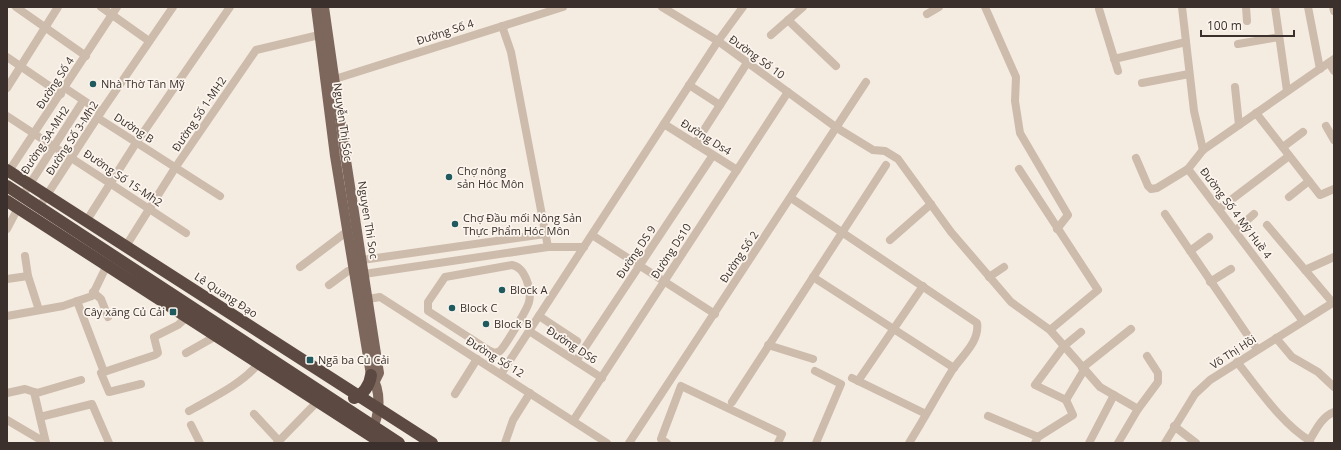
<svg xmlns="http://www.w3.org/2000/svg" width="1341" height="450" font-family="'Open Sans',sans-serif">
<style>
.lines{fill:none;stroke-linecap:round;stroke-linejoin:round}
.minor{stroke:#cdbbac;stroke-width:8}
.major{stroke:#7d675c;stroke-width:10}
.highway{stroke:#5c4a42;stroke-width:12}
.poi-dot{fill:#1f5a5e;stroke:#fbf5ee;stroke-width:1.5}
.labels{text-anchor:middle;stroke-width:3.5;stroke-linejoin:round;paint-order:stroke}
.street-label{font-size:11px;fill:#3b302b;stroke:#fbf5ee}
.poi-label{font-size:11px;fill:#3b302b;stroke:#fbf5ee;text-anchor:start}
</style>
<rect width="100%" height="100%" fill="#f4ebe1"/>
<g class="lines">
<g class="minor">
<path d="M16,7l70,49"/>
<path d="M101,7l48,34"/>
<path d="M662,7l56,34 119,87 36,22 12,1 13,8 53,73 60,70 39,28 50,57 38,22 -20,34"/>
<path d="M985,7l31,70 -1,24 5,32 48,82 -11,14"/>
<path d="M1182,7l12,104 9,39"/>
<path d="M1246,7l1,14"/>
<path d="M1275,7l12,84"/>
<path d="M1308,7l12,62"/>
<path d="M1333,7l1,4"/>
<path d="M1099,9l19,62"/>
<path d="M927,14l12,-7"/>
<path d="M788,20l48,46"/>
<path d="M502,26l9,26 37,195"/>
<path d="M771,35l32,-28"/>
<path d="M1238,44l41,-7"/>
<path d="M7,57l54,37"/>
<path d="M1114,59l72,-17"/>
<path d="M1329,63l5,8"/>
<path d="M335,79l228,-72"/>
<path d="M1142,83l47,-9"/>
<path d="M689,85l31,20"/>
<path d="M1235,87l4,38"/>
<path d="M7,88l51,-81"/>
<path d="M65,88l36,24"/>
<path d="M1256,113l64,82 14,-6"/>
<path d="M7,116l179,117"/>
<path d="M98,118l122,78"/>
<path d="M664,124l73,46"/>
<path d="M1326,126l8,14"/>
<path d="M695,144l52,-81"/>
<path d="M1283,147l20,-15"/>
<path d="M1136,158l12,28 3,3 6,-1 31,-19"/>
<path d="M1019,169l79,121 -48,40"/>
<path d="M9,171l108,-164"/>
<path d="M26,190l57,-89"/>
<path d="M1289,197l20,-16"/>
<path d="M791,198l186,125c3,18 -15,33 -24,46 -15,24 -29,50 -44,74"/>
<path d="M43,201l58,-89 72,-105"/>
<path d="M1219,209l70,-53"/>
<path d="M1165,214l92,135"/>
<path d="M87,220l49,-77 94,-136"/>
<path d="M1267,225l66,78"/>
<path d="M7,229l11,-21"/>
<path d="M1235,231l19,-17"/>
<path d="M592,235l123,79"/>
<path d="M890,240l41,-36"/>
<path d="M126,246l49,-78 81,-118 63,-15"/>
<path d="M1190,251l19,-14"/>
<path d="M25,256l3,20"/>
<path d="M362,260l183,-26"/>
<path d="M512,265c13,2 20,25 17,37 -2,8 -24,44 -29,49l-5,2 -5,-2 -62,-40v-9l17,-25z"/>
<path d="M300,267l49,-37"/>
<path d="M1305,270l29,-13"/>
<path d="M364,274l184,-27h36"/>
<path d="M813,277l141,91"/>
<path d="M989,277l15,-10"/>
<path d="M7,279l21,-3 11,34"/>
<path d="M1210,282l21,-13"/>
<path d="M329,285l19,-14 8,-1"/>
<path d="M93,292l8,7 7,18"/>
<path d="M368,299l12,-2 227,146"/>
<path d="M77,301l27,71"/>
<path d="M7,316l56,-10 29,-10 15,-31"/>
<path d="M539,316l38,25"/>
<path d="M1303,321l-115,-152 15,-19 131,-91"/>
<path d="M529,331l73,47"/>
<path d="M1081,332l-17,14 -29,39 31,15 18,-30"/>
<path d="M1276,338l16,19 26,15 16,15"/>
<path d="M768,345l45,14"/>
<path d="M186,353l30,-17"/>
<path d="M576,361l137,-206"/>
<path d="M1237,362c22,27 43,60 73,79"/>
<path d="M1082,368l49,-39"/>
<path d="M815,371l26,13 -25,59"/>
<path d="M501,374l217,-333 25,-34"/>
<path d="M852,378l74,36"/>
<path d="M858,381l65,-95"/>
<path d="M141,384l-32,8 -8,-19 54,-18 3,-2 -4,-16 24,-12 9,-8"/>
<path d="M34,392l12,51"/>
<path d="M7,393l18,-4 12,4 44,-13"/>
<path d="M455,394l22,-35"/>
<path d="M732,402l154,-237"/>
<path d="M1138,409l20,-27v-9l-11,-17"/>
<path d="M189,411c23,-13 53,-27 70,-48"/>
<path d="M254,414l25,27"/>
<path d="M988,416l50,21 -3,6"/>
<path d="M40,417l52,-13 17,39"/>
<path d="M7,420l39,23"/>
<path d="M573,421l215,-329"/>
<path d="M191,425l9,18"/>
<path d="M1174,426l22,17"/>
<path d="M1038,437l35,-22 -7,-15"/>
<path d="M277,443l40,-41"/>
<path d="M505,443l8,-23 17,-27"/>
<path d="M629,443l237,-361"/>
<path d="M667,443l-6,-4 20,-53 101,48 -4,9"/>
<path d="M1089,443l25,-48"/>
<path d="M1165,443l30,-49 15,-14 124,-78"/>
<path d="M1308,443c7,-11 13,-26 26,-31"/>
</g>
<g class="major">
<path d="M316,7l19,149 36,219c11,17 9,40 0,57"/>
<path d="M324,7l21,147 34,219 -4,8"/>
</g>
<g class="highway">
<path d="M7,170l425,273"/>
<path d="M7,186l392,257"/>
<path d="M7,201l375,242"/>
<path d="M354,398c9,-3 16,-13 17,-23"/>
</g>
</g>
<g class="poi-dot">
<circle cx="93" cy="84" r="4"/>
<circle cx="449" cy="177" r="4"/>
<circle cx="455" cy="224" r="4"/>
<circle cx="502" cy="290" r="4"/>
<circle cx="452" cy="308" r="4"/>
<rect x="169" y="308" width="8" height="8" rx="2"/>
<circle cx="486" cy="324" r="4"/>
<rect x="306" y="356" width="8" height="8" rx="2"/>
</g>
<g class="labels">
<g class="street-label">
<text transform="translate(445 32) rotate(-18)" y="4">Đường Số 4</text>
<text transform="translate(757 57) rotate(36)" y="4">Đường Số 10</text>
<text transform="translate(55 83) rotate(-57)" y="4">Đường Số 4</text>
<text transform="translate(199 114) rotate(-56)" y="4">Đường Số 1-MH2</text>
<text transform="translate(343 122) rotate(82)" y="4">Nguyễn Thị Sóc</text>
<text transform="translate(134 128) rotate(33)" y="4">Dường B</text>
<text transform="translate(706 137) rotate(32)" y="4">Đường Ds4</text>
<text transform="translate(72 138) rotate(-57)" y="4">Đường Số 3-Mh2</text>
<text transform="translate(45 140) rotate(-57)" y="4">Đường 3A-MH2</text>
<text transform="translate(123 178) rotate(34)" y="4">Đường Số 15-Mh2</text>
<text transform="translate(1236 213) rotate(53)" y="4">Đường Số 4 Mỹ Huề 4</text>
<text transform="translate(368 220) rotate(81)" y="4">Nguyen Thi Soc</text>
<text transform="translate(671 251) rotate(-57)" y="4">Đường Ds10</text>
<text transform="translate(636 252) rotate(-56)" y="4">Đường DS 9</text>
<text transform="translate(739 257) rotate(-56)" y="4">Đường Số 2</text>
<text transform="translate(226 295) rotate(33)" y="4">Lê Quang Đạo</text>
<text transform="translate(572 345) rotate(33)" y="4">Đường DS6</text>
<text transform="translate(1233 352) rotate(-33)" y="4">Võ Thị Hồi</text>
<text transform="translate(495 357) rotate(32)" y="4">Đường Số 12</text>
</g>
<g class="poi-label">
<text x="101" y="88">Nhà Thờ Tân Mỹ</text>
<text x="457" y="175">Chợ nông<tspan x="457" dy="13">sản Hóc Môn</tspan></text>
<text x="463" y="222">Chợ Đầu mối Nông Sản<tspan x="463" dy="13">Thực Phẩm Hóc Môn</tspan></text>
<text x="510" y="294">Block A</text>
<text x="460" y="312">Block C</text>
<text x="165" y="316" text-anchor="end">Cây xăng Củ Cải</text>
<text x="494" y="328">Block B</text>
<text x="318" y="364">Ngã ba Củ Cải</text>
</g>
</g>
<rect width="1341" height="450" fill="none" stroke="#3b302b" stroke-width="16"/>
<path d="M1201 30v6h93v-6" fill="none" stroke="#3b302b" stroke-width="2"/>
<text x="1207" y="30" font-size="12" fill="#3b302b" stroke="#fbf5ee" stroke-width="3" paint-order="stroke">100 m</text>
</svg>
